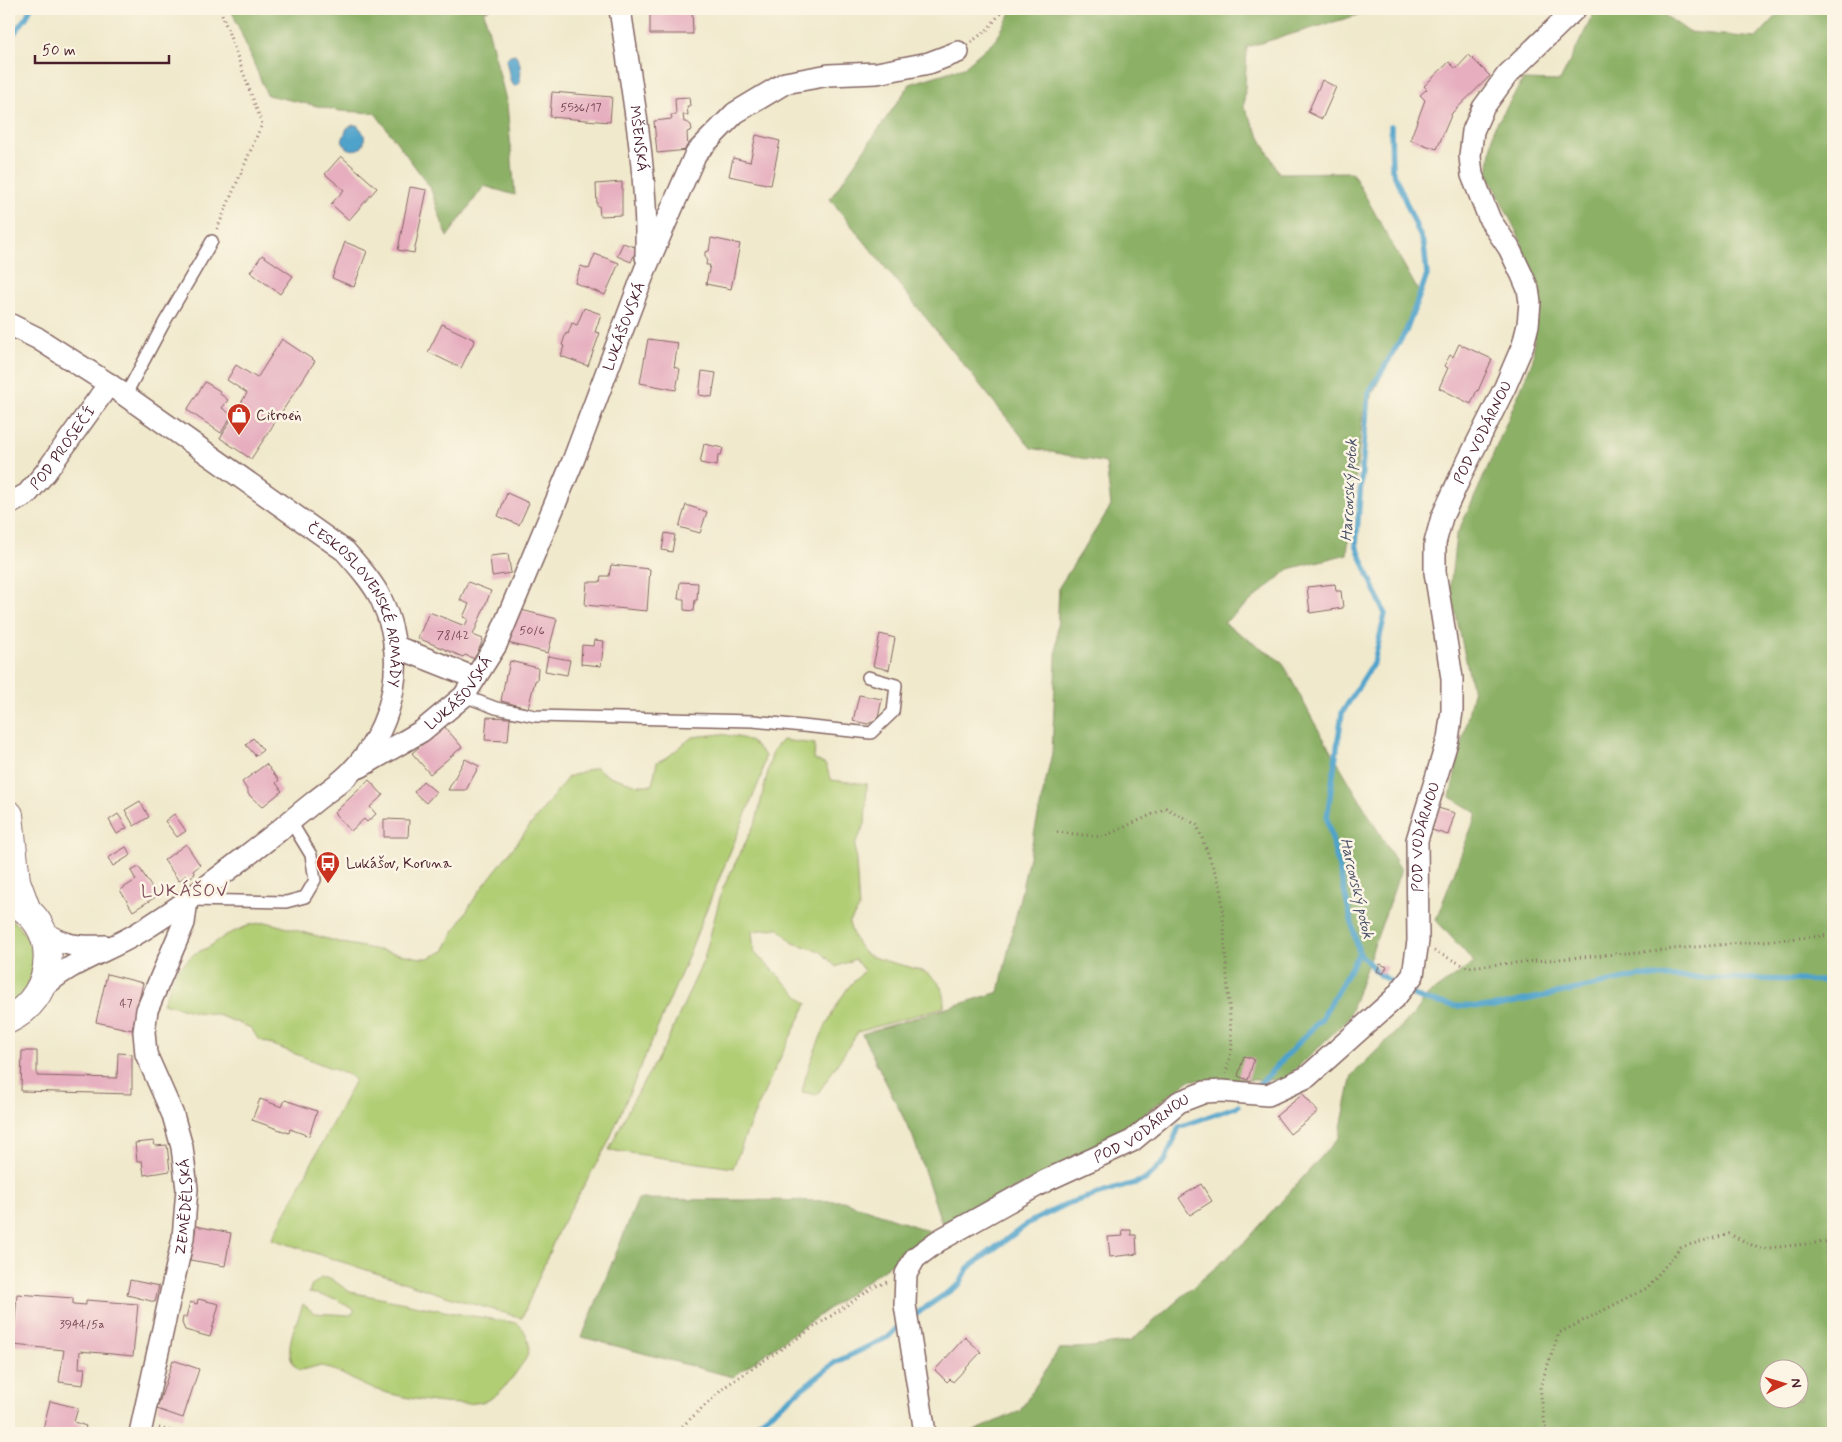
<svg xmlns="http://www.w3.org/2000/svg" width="1842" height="1442" font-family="Mynerve,sans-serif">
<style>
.green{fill:#b1ce75;stroke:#7e7650}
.forest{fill:#8cb166;stroke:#6b6848;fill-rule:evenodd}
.water{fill:#4fa3cb;stroke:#4c617b}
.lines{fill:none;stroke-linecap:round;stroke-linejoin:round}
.stream{stroke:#4fa3cb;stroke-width:5.5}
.building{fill:#e6aebf}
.service-casing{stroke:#846663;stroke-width:14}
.minor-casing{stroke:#846663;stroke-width:24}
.primary-casing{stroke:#846663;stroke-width:30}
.path{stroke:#846663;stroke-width:3;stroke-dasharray:1 4;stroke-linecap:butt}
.service{stroke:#fff;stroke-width:11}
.minor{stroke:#fff;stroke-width:21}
.primary{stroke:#fff;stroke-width:28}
.labels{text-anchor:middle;stroke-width:5;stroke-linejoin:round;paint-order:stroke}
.number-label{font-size:12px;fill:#714350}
.street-label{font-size:15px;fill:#4a1f2b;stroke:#fcf5e5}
.poi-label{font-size:15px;fill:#4a1f2b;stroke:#fcf5e5;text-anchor:start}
.water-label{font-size:16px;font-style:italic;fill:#4c546b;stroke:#fcf5e5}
.quarter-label{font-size:18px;letter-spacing:1px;fill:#81515f;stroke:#fcf5e5}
</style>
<rect width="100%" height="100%" fill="#fcf5e5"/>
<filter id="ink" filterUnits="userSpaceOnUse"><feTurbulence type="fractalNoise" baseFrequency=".02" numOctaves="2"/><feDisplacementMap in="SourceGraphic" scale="10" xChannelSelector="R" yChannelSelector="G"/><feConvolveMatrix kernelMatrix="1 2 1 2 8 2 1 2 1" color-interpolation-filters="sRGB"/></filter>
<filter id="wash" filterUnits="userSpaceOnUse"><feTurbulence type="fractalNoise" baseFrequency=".0096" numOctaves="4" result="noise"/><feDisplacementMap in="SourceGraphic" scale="20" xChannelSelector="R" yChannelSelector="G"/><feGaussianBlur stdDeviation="1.12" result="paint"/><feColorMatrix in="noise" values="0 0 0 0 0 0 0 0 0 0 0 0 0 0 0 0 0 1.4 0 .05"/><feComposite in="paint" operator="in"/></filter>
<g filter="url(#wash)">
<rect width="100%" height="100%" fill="#f0e9cc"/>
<g class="green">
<path d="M721,734c21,4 30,3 44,22l-4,21 -56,136 -22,56 -76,176 -48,84 -37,89 -70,-20 -180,-59 83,-159 -4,-4 -93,-37 -7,-11 -36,-14 -20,-2 -32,-9 13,-32 18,-17 15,-7 17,-12 24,-10 16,-3 76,21 79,15h7l16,-7 12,-23 22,-35 90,-116 28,-10 10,8 32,10h14l5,-23 12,-6 23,-19z"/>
<path d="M782,740l33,4 -1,15 12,6 5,15 36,4 -2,40 -10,21 4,64 -10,14c3,10 8,24 17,31 2,2 8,3 11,4 27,11 70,7 67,49l-86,25 -41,63 -15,-3c7,-33 26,-76 46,-104 4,-6 11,-11 16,-17l-9,-12 -19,8 -16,-16 -27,-8 -15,-15 -26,3 2,21 53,52c-27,53 -53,107 -74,164l-124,-18 23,-48 34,-58 38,-85 18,-69 34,-69 17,-71z"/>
<path d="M9,918c25,18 33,52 12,77 -3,4 -8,7 -12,10z"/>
<path d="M321,1278h9l20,14 104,21 63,10c11,9 16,24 8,37 -10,14 -20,30 -35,39 -25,13 -101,-3 -127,-14 -11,-5 -34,-20 -45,-19 -6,1 -12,4 -19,4 -20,-15 -2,-47 4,-66l11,9 37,2 4,-5 -15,-8 -3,-3c-10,-1 -18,-5 -28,-6l2,-7z"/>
</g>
<g class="forest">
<path d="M231,9h259l-6,3 23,92 8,91 -31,-9 -37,51 -17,-50 -55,-74 -35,-2 -73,-16z"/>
<path d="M1013,9h359l-7,4 -118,34 -3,60 35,66 73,-1 69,124 -58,117 -16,141 -58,15 -65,54 58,39 32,60 87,148 -53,149 -64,61h-94l-65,48 -63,37 -120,59 -29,-87 -51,-103 137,-42 53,-239 7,-166 52,-81 -5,-43 -75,-15 -201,-249 80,-115 54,-17 33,-29z"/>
<path d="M1596,9h60l33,23 67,6 27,-29h50v1424h-863l50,-22 39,-62 32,-2 40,-6 115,-100 93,-104 13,-62 62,-61 14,-19 46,-33 -38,-42 41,-107 -27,-16 23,-105 -23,-104 6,-52 25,-53 52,-123 3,-59 -15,-60 -33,-67 6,-46 29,-48 37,1zM1770,1370h30v30h-30z"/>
<path d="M638,1199l205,2 91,32 -201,144 -151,-40z"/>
</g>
<g class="water">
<path d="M515,54c7,9 6,18 5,29l-4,4 -5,-4 -5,-23 4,-5z"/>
<path d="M353,125h4c7,7 10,13 5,22 -8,5 -16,3 -20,-6l5,-13z"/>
</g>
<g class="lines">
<g class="stream">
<path d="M9,40l18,-24 3,-7"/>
<path d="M1359,953l21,22 19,11"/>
<path d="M1407,991l14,8 34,7 37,1 147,-31 194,5"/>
<path d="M1256,1088l66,-70 37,-65 -32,-135 15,-105 32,-51 11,-48 -29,-69 12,-151 38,-63 21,-56 -3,-30 -32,-76 -1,-43"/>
<path d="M916,1314l44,-30 8,-16 62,-46 39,-19 76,-23 20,-19 14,-34 59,-21"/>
<path d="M745,1433l91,-71 52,-25 12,-12"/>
</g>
</g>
<g id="blocks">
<g class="building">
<path d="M650,10h42l1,24h-43z"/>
<path d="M1469,55l21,21 -38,37 -15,36 -27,-9 15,-40 -5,-5 7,-6 -3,-3 25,-24 7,7z"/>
<path d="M1322,80l14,7 -14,32 -14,-7z"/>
<path d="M552,92l60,5 -2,25 -60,-5z"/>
<path d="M689,97l1,9h-3l1,9h-5l1,7h3l4,3 1,5 -5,2 1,18 -31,3 -3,-32 18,-2 -1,-4h5l-1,-17z"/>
<path d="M756,135l24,6 -9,44 -42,-9 4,-18 17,4z"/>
<path d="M341,156l36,32 -28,32 -18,-16 13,-14 -19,-16z"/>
<path d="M622,182v33l-22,1 -1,-10h-2l-1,-22z"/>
<path d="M410,187l17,3 -13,63 -16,-3z"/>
<path d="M711,238l29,6 -9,45 -25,-5 4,-19h-4l1,-7 -2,-2v-4l4,-1z"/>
<path d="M345,242l22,9 -13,36 -22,-9z"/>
<path d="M623,243l14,5 -6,14 -14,-6z"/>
<path d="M595,254l24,9 -14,32 -30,-12 6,-17 8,3z"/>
<path d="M262,255l31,21 -13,18 -30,-22z"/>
<path d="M584,308l17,6 -6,18 5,1 -12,33 -27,-10 3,-10 -2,-1 4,-12 2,1 4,-11 5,2z"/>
<path d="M442,324l33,16 -14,28 -33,-16z"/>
<path d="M282,339l33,22 -64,98 -31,-21 27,-45 -20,-13 9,-15 21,13z"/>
<path d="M648,339l30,4 -4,24 6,2 -4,21 -36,-7z"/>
<path d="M1459,344l33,15 -14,32 -1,-1 -6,14 -32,-16 9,-20 -4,-2 6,-11 3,2z"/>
<path d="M702,371l14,2 -4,24 -13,-2z"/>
<path d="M205,382l15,9 -1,2 9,7 -6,8 10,7 -11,18 -34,-23z"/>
<path d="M704,444l19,4 -2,7h-3l-1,11 -17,-3z"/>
<path d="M507,493l22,10 -10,22 -21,-9z"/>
<path d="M686,505l21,7 -7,21 -21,-6z"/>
<path d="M665,533l10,2 -3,17 -10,-2z"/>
<path d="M508,554l3,19 -19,3 -2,-20z"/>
<path d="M611,565l39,4 -3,42 -62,-6 2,-23h13l1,-6h8z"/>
<path d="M468,582l23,9 -18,44 10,4 -8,20 -10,-4 -2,2 -45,-19 11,-26 36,14 3,-7 -5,-2 6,-13 -9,-4z"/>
<path d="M680,582l18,1 -1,17h-2l-1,11 -10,-1v-11h-6z"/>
<path d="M1335,584l1,7h5l2,17 -33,5 -3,-26z"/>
<path d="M517,609l40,10 -9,34 -40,-10z"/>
<path d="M880,634l15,4 -6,32 -16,-4z"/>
<path d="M594,640l10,1 -3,25 -20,-2 1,-19 11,1z"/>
<path d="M548,656l22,4 -3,15 -22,-4z"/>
<path d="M510,661l28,7 -1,12 -2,1 -7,27 -27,-7 5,-26h1z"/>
<path d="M859,695l23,4 -4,19 -10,6 -15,-3z"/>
<path d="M487,717l23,1 -2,23 -23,-1z"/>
<path d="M444,726l18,21 -32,27 -18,-21z"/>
<path d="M253,738l10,12 -7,6 -10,-11z"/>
<path d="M465,759l14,7 -13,24h-18z"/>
<path d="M266,764l13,16 -3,3 6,8 -20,16 -14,-13v-3l-6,-9z"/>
<path d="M369,780l14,15 -13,12 6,7 -9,8 -3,-3 -13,12 -17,-18z"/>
<path d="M423,781l13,11 -10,11 -12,-11z"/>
<path d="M140,801l9,16 -15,9 -9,-16z"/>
<path d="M1438,808l17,5 -7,22 -16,-5z"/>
<path d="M118,814l9,14 -10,6 -8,-14z"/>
<path d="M174,814l12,17 -9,6 -12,-16z"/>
<path d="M384,819l25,1 -1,17h-24z"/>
<path d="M186,844l14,21 -7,6 2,3 -6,4 -3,-3 -7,6 -15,-21z"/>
<path d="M126,847l5,8 -18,11 -5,-8z"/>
<path d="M139,867l18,29 -24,15 -13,-21 16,-10 -5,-9z"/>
<path d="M1380,964l7,3 -4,7 -6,-3z"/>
<path d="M107,974l36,9 -11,47 -36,-8z"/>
<path d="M22,1051h15v25l80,2 1,-25 14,1v40l-111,-3z"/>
<path d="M1244,1056l10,3 -6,21 -10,-4z"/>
<path d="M1303,1094l15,18 -28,22 -14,-18z"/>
<path d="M260,1099l22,8 3,-7 32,11 -8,25 -19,-7 -1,4 -37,-13z"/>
<path d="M154,1141l1,5 12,-1 3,26 -26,4 -2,-14h-5l-2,-18z"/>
<path d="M1201,1184l11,17 -22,14 -11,-17z"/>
<path d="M196,1226l35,7 -6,33 -35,-6z"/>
<path d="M1122,1230h9v5h5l1,19 -27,3 -2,-20 15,-1z"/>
<path d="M130,1280l29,6 -4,16 -28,-7z"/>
<path d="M17,1294l56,4v6l13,1v-5l52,4 -5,52 -53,-5 -1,17h6l-2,17 -24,-3 5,-32 -51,-5z"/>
<path d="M198,1299l21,5 -9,33 -25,-7 -3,-7 1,-6h3l4,-15 7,2z"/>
<path d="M965,1337l16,15 -28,30 -3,-3 -3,3 -12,-12z"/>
<path d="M173,1360l26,9 -16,49 -26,-9z"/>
<path d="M50,1401l28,7 -4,14 12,4 -2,7h-42z"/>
</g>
</g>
</g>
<g filter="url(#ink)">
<use href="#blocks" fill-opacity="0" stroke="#846663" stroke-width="1"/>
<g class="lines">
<g class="service-casing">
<g id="service">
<path d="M125,396l39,-73 48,-82"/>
<path d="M464,696l32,12 39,8 218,5 118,12 22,-21 3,-27 -28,-8"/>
<path d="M191,900l95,2 19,-5 10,-17 -4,-25 -20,-33"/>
</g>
</g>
<g class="minor-casing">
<g id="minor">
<path id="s1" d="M620,9c12,82 28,165 26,248"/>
<path id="s2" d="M9,324l28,14 72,46 236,167c13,15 27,30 36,48 28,58 14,129 -32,175 -10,10 -24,19 -35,28 -19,15 -37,31 -56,45 -39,30 -78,61 -120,86 -33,20 -70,29 -97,57"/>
<path id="s3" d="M9,504l18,-10 18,-21 64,-89"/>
<path d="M394,646l81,32"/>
<path id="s4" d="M360,767l62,-36 42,-35 32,-51 77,-184 72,-191 51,-117 39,-40 50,-30 44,-8 48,-2 52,-10 29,-11"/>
<path d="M41,930c23,17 37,17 64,16"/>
<path id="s5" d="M140,1433l43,-195 4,-49 -5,-42 -9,-32 -27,-61 -2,-22 3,-22 37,-87 3,-23"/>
<path id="s6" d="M925,1433l-20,-128 1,-31 9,-16 23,-17 109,-61 85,-39 47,-39 26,-10 17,-1 46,4 39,-18 87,-78 19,-24 5,-34 -1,-101 31,-101 4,-28v-33l-17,-106v-29l7,-26 21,-46 42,-84 18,-42 5,-20 2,-23 -2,-13 -6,-14 -13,-27 -19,-28 -18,-45 -2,-19 3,-25 10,-23 24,-33 68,-66"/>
</g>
</g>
<g class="primary-casing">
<g id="primary">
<path d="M9,815l7,66 11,30"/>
<path d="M9,900c54,22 49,95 0,119"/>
</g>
</g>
<g class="path">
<path d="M971,42l16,-12 17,-21"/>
<path d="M217,229l45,-105 -42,-115"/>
<path d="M1057,832l46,5 63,-29 31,17 24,63 11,160 -6,26"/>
<path d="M1434,951l33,16 366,-32"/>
<path d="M9,1047l4,-6"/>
<path d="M159,1428l21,5"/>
<path d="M675,1433l51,-47 148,-99 13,-5"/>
<path d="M1546,1433l-6,-46 19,-54 88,-45 34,-41 48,-13 31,15 73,-8"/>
</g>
<use href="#service" class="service"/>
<use href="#minor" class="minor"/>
<use href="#primary" class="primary"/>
</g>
</g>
<defs>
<g id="shop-pin" transform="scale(1.25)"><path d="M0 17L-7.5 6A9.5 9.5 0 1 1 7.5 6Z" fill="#c8321e" stroke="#fcf5e5"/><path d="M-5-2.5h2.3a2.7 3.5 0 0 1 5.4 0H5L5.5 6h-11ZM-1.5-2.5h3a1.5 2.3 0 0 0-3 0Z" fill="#fff"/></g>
<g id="bus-pin" transform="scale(1.25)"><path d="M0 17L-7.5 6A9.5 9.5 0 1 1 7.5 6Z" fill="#c8321e" stroke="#fcf5e5"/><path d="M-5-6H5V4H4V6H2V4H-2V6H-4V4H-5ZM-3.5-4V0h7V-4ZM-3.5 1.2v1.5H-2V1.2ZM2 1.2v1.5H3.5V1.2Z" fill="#fff"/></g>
</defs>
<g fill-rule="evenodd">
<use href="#shop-pin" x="239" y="415"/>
<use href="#bus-pin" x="328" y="863"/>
</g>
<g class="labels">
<g class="number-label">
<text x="581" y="111">5536/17</text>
<text x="532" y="634">50/6</text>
<text x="453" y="639">78/42</text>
<text x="126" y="1007">47</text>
<text x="82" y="1328">3944/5a</text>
</g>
<g class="street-label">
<text dy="5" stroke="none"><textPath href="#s1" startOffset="131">MŠENSKÁ</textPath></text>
<text dy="5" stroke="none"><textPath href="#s4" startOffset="530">LUKÁŠOVSKÁ</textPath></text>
<text dy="5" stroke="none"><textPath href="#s6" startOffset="1328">POD VODÁRNOU</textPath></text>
<text dy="5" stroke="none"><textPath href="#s3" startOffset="79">POD PROSEČÍ</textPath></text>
<text dy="5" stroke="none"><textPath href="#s2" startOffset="459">ČESKOSLOVENSKÉ ARMÁDY</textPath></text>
<text dy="5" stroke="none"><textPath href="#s4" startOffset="125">LUKÁŠOVSKÁ</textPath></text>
<text dy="5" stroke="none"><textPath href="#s6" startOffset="908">POD VODÁRNOU</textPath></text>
<text dy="5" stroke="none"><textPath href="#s6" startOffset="441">POD VODÁRNOU</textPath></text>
<text dy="5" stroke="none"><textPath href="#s5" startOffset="231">ZEMĚDĚLSKÁ</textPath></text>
</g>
<g class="poi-label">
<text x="256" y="420">Citroën</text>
<text x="346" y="868">Lukášov, Koruna</text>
</g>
<g class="water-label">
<text transform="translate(1348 490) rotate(-87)" y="6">Harcovský potok</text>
<text transform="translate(1358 888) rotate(77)" y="6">Harcovský potok</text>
</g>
<g class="quarter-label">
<text x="185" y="896">LUKÁŠOV</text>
</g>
</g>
<rect width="1842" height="1442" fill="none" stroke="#fcf5e5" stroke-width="30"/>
<g transform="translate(1784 1384) rotate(85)"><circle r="24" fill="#fcf5e5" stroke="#b59f9b"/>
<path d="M0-4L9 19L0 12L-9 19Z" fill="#c8321e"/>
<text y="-8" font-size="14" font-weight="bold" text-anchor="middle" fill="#4a1f2b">N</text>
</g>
<path d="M35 55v8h134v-8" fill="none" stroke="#4a1f2b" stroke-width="2.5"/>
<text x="42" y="55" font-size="15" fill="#4a1f2b" stroke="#fcf5e5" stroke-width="4" paint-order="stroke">50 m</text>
</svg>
